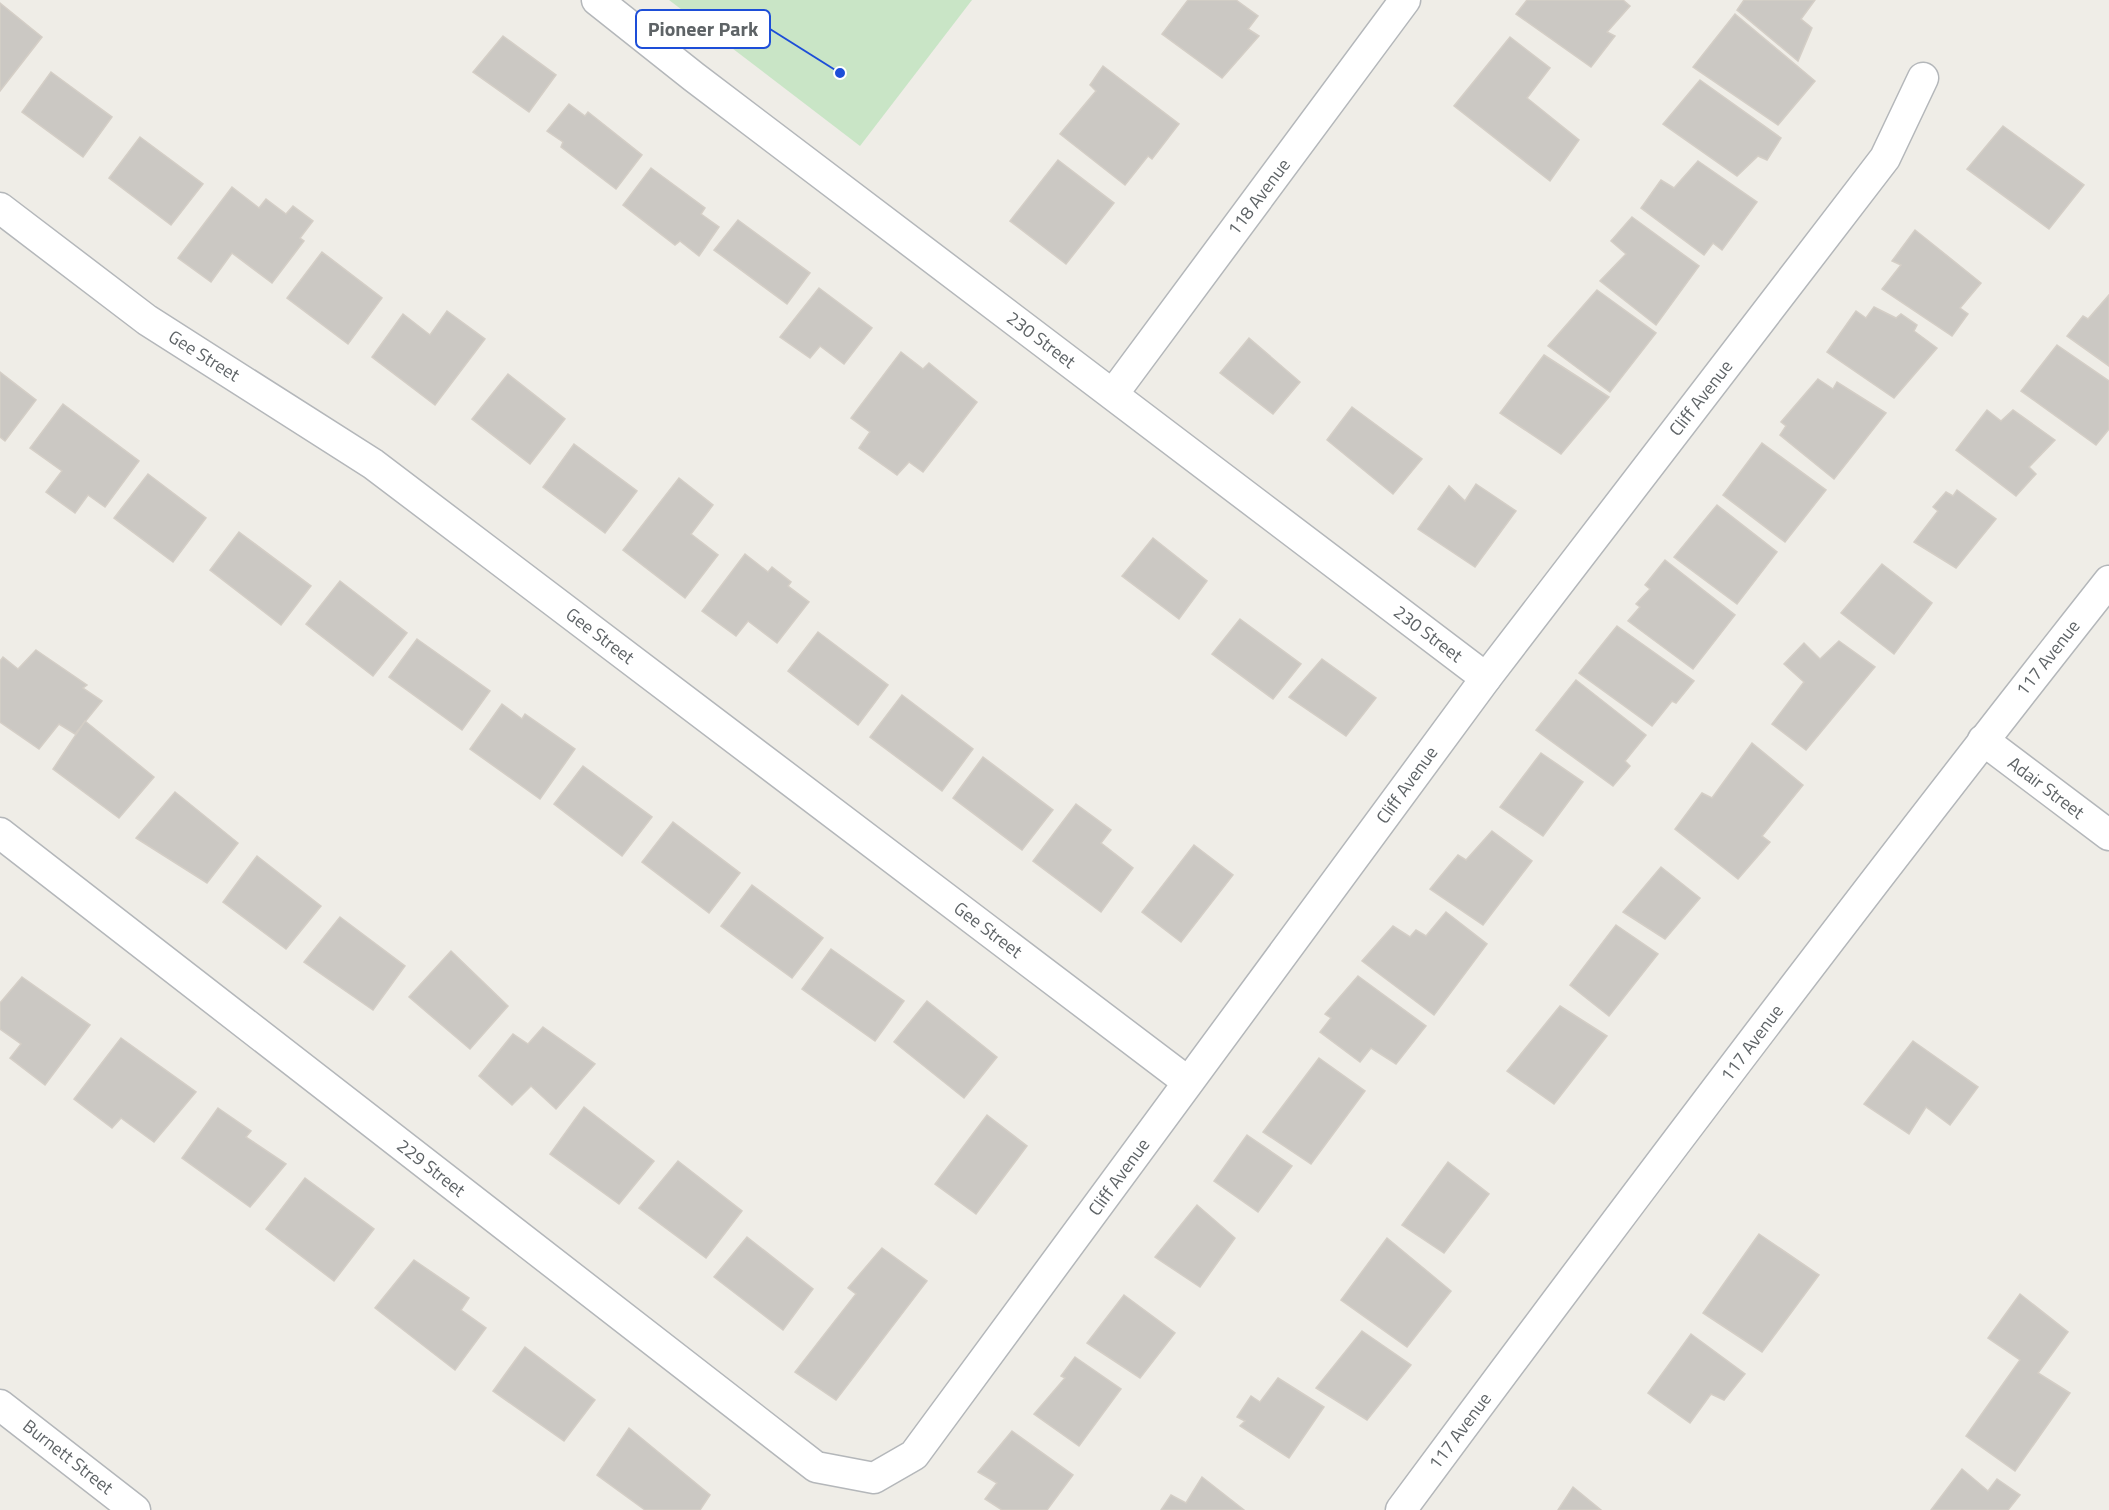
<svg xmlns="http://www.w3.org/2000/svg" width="2109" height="1510" font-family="'Titillium Web',sans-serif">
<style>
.green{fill:#c9e5c6}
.building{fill:#cbc8c3;stroke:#d4cec6;stroke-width:1.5}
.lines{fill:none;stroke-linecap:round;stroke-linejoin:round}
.street-casing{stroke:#b4b7ba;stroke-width:33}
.street{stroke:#fff;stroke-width:30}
.labels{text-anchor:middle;stroke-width:6;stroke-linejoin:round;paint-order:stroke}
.street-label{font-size:18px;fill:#5e6366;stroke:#fff}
.leader{fill:none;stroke:#1d4ed8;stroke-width:2}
.callout-dot{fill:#1d4ed8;stroke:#fff;stroke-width:2}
.callout{fill:#fff;stroke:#1d4ed8;stroke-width:2}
.callout-label{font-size:20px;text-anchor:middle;font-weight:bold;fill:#5e6366}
</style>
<rect width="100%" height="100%" fill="#efede7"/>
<path class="green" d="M669,0h303l-112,146z"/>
<g class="building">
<path d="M1188,0h48l22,16 -10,13 11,7 -37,42 -60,-44z"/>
<path d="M1527,0h96l7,6 -23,26 8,4 -24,31 -75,-53z"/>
<path d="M1744,0h71l-14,19 11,9 -14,33 -61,-51z"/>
<path d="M0,3l42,34 -42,54z"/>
<path d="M1735,14l80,67 -37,44 -85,-58z"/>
<path d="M503,36l53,39 -27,37 -56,-40z"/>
<path d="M1510,37l40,31 -23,30 52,42 -29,41 -96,-75z"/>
<path d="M1103,66l76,58 -27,35 -4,-3 -23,29 -65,-51 36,-43 -6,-6z"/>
<path d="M51,72l61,45 -29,40 -61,-45z"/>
<path d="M1700,80l81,58 -14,22 -9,-4 -21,20 -74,-52z"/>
<path d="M569,104l16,12 3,-4 54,43 -26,34 -55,-42 2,-5 -16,-11z"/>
<path d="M2003,126l81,59 -35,44 -82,-60z"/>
<path d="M140,137l63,47 -32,41 -62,-47z"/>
<path d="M1058,160l56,43 -48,61 -56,-43z"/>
<path d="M1698,161l59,41 -35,48 -9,-7 -9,12 -63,-47 20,-28 13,8z"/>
<path d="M651,168l54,40 -4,6 18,13 -20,29 -19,-15 -5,4 -52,-40z"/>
<path d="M232,187l27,21 7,-9 20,15 7,-8 20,15 -13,17 4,3 -32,42 -40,-30 -21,29 -33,-24z"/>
<path d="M1632,217l67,49 -43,59 -56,-44 26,-27 -15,-13z"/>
<path d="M738,220l72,53 -23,31 -73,-54z"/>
<path d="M1915,230l66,53 -21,25 8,6 -16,22 -70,-47 19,-24 -9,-4z"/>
<path d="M322,252l60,46 -34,46 -61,-46z"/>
<path d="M819,288l53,40 -28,36 -24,-18 -10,12 -30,-21z"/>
<path d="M1597,290l59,43 -46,59 -62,-46z"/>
<path d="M2109,295v71l-42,-30 16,-20 5,3z"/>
<path d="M1874,307l22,11 5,-4 16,11 -3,6 23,17 -43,50 -67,-46 29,-41 10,7z"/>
<path d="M447,311l38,28 -50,66 -63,-48 31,-43 27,21z"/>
<path d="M1249,338l51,44 -27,32 -53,-41z"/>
<path d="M2057,345l52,36v48l-13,16 -75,-54z"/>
<path d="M901,352l22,17 6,-6 48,39 -54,70 -14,-10 -12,13 -38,-27 11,-16 -19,-14z"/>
<path d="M1544,355l65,42 -48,57 -61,-41z"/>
<path d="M0,372l36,28 -31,41 -5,-4z"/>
<path d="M508,374l57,45 -35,45 -58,-45z"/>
<path d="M1818,379l15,10 4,-7 49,31 -52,66 -54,-44 6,-9 -5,-4z"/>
<path d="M63,404l76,57 -34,46 -17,-12 -13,18 -29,-21 16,-21 -32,-23z"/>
<path d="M1352,407l70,52 -29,35 -66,-54z"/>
<path d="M1987,410l14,11 12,-11 42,30 -26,27 7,7 -20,22 -60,-46z"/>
<path d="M1762,443l64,47 -41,52 -62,-47z"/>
<path d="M574,444l63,47 -32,42 -62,-46z"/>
<path d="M148,474l58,44 -33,44 -59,-44z"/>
<path d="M679,478l34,27 -22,29 27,21 -33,43 -62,-48z"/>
<path d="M1476,484l40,27 -41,56 -57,-38 31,-43 16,15z"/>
<path d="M1957,490l39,29 -40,49 -42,-26 24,-31 -5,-4 13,-15 7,4z"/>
<path d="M1717,505l60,47 -40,52 -63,-47z"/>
<path d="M239,532l72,54 -30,39 -71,-55z"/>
<path d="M1153,538l54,43 -28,38 -57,-43z"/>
<path d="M745,554l23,18 4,-5 19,15 -3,4 21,16 -32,41 -29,-22 -12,15 -34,-25z"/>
<path d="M1665,560l70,55 -42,54 -65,-48 12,-14 -4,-3 14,-15 -5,-4z"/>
<path d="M1882,564l50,39 -38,51 -53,-41z"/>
<path d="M340,581l67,52 -34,43 -67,-52z"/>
<path d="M1240,619l61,45 -28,35 -61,-45z"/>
<path d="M1617,626l77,55 -18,22 -4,-2 -20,25 -73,-53z"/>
<path d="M818,632l70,53 -30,40 -70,-54z"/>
<path d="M417,639l73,52 -28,39 -73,-53z"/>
<path d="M1839,641l36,26 -69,83 -34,-26 32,-42 -20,-18 20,-21 16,16z"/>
<path d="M36,650l51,35 -4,3 19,13 -27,33 -16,-10 -20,25 -39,-27v-61l3,-4 15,12z"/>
<path d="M1322,659l54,39 -30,38 -57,-39z"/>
<path d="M1576,680l70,55 -21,26 5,5 -17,20 -77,-56z"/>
<path d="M902,695l71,54 -31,42 -72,-54z"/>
<path d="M502,704l20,15 3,-5 50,35 -35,50 -70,-50z"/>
<path d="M85,721l69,56 -35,41 -66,-49z"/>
<path d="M1752,743l51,42 -41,51 8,6 -32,37 -63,-50 27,-36 10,5z"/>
<path d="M1541,753l42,29 -40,54 -43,-29z"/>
<path d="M983,757l70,53 -31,40 -69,-52z"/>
<path d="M583,766l69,51 -30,39 -68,-52z"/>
<path d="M175,792l63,51 -31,40 -71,-45z"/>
<path d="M1076,804l35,26 -10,13 32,25 -32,44 -68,-51z"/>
<path d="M673,822l67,51 -31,40 -67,-51z"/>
<path d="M1492,831l40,30 -49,64 -53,-36 28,-34 8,5z"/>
<path d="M1194,845l39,30 -52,67 -39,-30z"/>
<path d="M257,856l64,50 -35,43 -63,-47z"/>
<path d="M1661,867l39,31 -35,41 -42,-27z"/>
<path d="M752,885l71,53 -31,40 -71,-52z"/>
<path d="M1446,912l41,32 -53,71 -72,-54 31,-35 17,11 6,-7 10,6z"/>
<path d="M340,917l65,49 -32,44 -69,-48z"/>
<path d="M1616,925l42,29 -49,62 -39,-31z"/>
<path d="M831,949l73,52 -29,40 -73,-52z"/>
<path d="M451,951l57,55 -38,43 -61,-52z"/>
<path d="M1358,976l68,50 -30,38 -25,-16 -11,14 -40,-30 11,-14 -6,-4z"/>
<path d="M22,977l68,48 -45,60 -35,-27 11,-14 -21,-15v-26z"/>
<path d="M927,1001l70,56 -33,41 -70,-56z"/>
<path d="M1560,1006l47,30 -53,68 -47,-33z"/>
<path d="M543,1027l52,37 -39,45 -25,-23 -19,19 -33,-29 34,-42 15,10z"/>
<path d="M121,1038l75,54 -42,50 -33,-24 -9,10 -38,-29z"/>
<path d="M1913,1041l65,46 -28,38 -24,-18 -17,27 -45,-30z"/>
<path d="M1319,1058l46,33 -54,73 -48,-32z"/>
<path d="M584,1107l70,54 -35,43 -69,-50z"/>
<path d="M218,1108l33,23 -5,6 40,27 -36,43 -68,-49z"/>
<path d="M987,1115l40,31 -51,68 -41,-30z"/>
<path d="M1247,1135l45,31 -34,46 -44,-31z"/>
<path d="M678,1161l64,50 -36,47 -67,-50z"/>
<path d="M1448,1162l41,32 -45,59 -42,-28z"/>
<path d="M305,1178l69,51 -40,52 -68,-52z"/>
<path d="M1197,1205l38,33 -35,49 -45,-30z"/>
<path d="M1759,1234l60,41 -57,77 -59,-39z"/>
<path d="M747,1237l66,52 -30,41 -69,-53z"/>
<path d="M1387,1238l64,53 -44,56 -66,-47z"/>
<path d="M882,1248l45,33 -91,119 -41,-28 61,-78 -8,-6z"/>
<path d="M414,1260l55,38 -8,12 25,18 -31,42 -80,-62z"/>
<path d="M2020,1294l48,38 -30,41 32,20 -55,78 -49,-35 54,-76 -32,-22z"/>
<path d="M1124,1295l51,38 -35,45 -53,-35z"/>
<path d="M1362,1331l49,34 -44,55 -51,-32z"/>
<path d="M1691,1334l54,40 -21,26 -13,-6 -21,29 -42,-30z"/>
<path d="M525,1347l70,53 -31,41 -71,-50z"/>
<path d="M1075,1357l46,32 -42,57 -45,-32 31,-36 -4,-2z"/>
<path d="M1278,1378l46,29 -35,51 -49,-32 5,-5 -8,-4 14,-21 9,6z"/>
<path d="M629,1428l81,67 -10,15h-55l-48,-35z"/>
<path d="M1012,1431l61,44 -26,35h-45l-17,-11 12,-16 -19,-11z"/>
<path d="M1962,1469l26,22 9,-12 23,16 -12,15h-77z"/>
<path d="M1202,1477l42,33h-83l10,-15 15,8z"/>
<path d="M1573,1487l28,23h-43z"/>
</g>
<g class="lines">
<g class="street-casing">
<g id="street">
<path d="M597,0l97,77 792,601"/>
<path d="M0,208l147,112 226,144 815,618"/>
<path d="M1113,394l292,-394"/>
<path d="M1983,740l126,95"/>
<path d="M0,833l816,634 58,11 40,-23 572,-777 399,-520 38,-80"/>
<path d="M0,1405l135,105"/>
<path d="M1401,1510c232,-313 467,-624 708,-929"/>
</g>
</g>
<use href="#street" class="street"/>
</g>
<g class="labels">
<g class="street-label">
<text transform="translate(1259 197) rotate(-53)" y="6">118 Avenue</text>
<text transform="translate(1041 340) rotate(37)" y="6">230 Street</text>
<text transform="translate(204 356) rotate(32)" y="6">Gee Street</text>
<text transform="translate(1701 398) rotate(-52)" y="6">Cliff Avenue</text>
<text transform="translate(1428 634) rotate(37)" y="6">230 Street</text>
<text transform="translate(600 636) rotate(37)" y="6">Gee Street</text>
<text transform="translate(2048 658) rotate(-52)" y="6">117 Avenue</text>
<text transform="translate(1407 785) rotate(-54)" y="6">Cliff Avenue</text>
<text transform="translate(2046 788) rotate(37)" y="6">Adair Street</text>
<text transform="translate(988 930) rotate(37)" y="6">Gee Street</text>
<text transform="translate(1752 1043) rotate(-53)" y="6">117 Avenue</text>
<text transform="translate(431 1168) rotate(38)" y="6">229 Street</text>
<text transform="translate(1119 1177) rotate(-54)" y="6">Cliff Avenue</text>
<text transform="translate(1460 1431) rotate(-53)" y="6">117 Avenue</text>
<text transform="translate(68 1457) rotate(38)" y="6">Burnett Street</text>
</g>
</g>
<path class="leader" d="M840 73L770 29"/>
<circle class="callout-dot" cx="840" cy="73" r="6"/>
<rect class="callout" x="636" y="10" width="134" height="38" rx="6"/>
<g class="callout-label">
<text x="703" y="36">Pioneer Park</text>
</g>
</svg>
